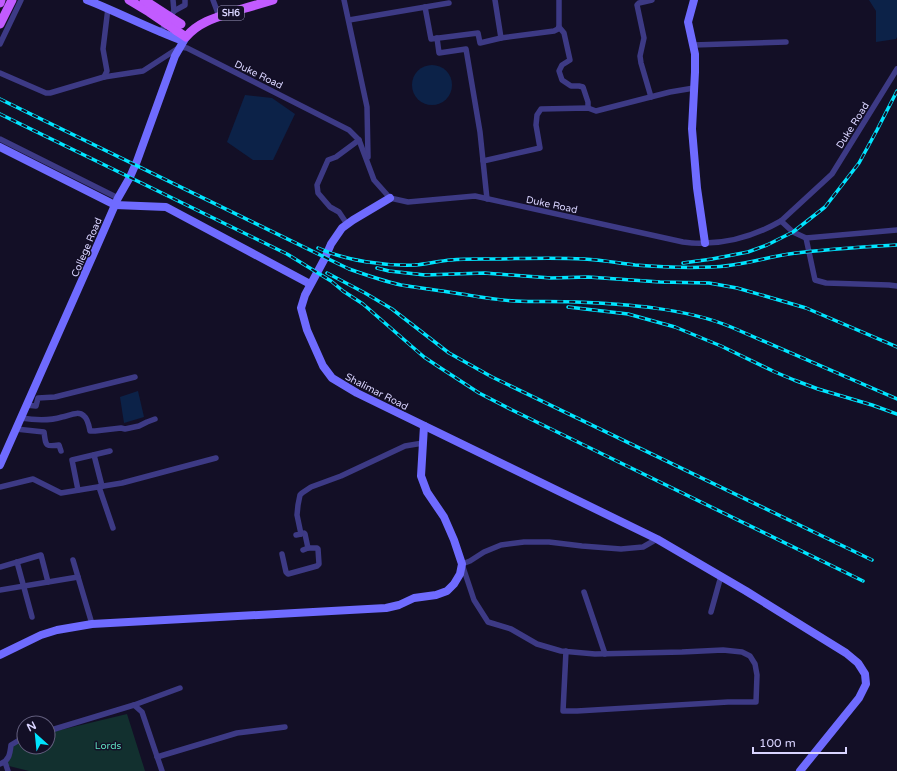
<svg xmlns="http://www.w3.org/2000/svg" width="897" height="771" font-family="'Varela Round',sans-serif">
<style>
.green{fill:#12302f}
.water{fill:#0c2248}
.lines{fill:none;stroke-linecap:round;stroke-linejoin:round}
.street{stroke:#3d3a85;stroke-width:5.5}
.secondary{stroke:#6f6bff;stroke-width:8}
.primary{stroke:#c25bff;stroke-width:9}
.rail-casing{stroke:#00e5ff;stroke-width:3.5}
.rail{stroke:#130f26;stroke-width:2;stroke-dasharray:6;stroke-linecap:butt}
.primary-bridge{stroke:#c25bff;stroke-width:9}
.labels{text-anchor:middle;stroke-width:3;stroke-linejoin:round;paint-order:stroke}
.shield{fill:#130f26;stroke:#9e99be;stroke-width:1}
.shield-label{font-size:9px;font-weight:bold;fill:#d9d4ff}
.street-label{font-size:10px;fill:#d9d4ff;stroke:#130f26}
.park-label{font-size:10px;fill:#5fe0c0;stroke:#130f26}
</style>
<rect width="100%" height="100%" fill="#130f26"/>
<path class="green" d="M127,714l18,57h-116l-24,-6 7,-19 12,-7v8h24v-14z"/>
<g class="water">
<path d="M869,0h28v37l-1,2 -20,3v-31z"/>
<circle cx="432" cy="85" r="20"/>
<path d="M245,95l27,3 23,16 -22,46h-20l-26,-18z"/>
<path d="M138,391l6,26 -20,6 -4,-26z"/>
</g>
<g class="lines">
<g class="street">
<path d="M213,0l6,16"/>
<path d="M344,0l23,107 1,50"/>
<path d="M495,0l6,38"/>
<path d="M425,7l6,32 47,-6 2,10 21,-5 53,-7 4,-2 1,-3v-26"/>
<path d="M174,11l11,-6v-5"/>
<path d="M349,20l100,-17"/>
<path d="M559,27l5,6 6,27 -8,5 -3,6 3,9 9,6h8l4,1 5,15v6"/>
<path d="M160,33l14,-22 -1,-11"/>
<path d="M437,38l2,15 27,-4 14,83 7,67"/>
<path d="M0,44l21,-44"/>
<path d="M693,45l93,-3"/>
<path d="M0,73l46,20h4l54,-16 3,-6 -4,-22 5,-41"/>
<path d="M104,77l39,-6 37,-24 7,1 162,82 10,10 15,40 16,18 18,4 67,-6 208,46c7,1 15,2 22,1 26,0 53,-9 76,-22l51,-47 65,-105"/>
<path d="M651,97l-10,-34 -1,-7 4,-18 -7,-33 2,-2 13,-3"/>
<path d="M0,139l118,59"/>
<path d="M483,161l57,-13 -4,-23 1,-10 4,-6 47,-1 8,3 74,-19 24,-4"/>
<path d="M781,221l12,11 13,6 91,-8"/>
<path d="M347,224l-8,-12 -9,-5 -12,-14 -1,-8 11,-25 8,-3 23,-17"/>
<path d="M806,238l9,42 11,3 63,2 8,1"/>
<path d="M26,405l10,1 2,-8 17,-1 80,-20"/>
<path d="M21,418c13,2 28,3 41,-1 7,-1 16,-7 22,-1 4,3 5,10 6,15h5l26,-3 4,1 14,-3 8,-4 8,-3"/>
<path d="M16,429l28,3c2,14 1,15 15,13l2,6"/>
<path d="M94,455l8,31"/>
<path d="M0,487l33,-8 28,14 61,-10 94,-25"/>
<path d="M99,487l14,41"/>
<path d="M78,490l-6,-30 38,-9"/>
<path d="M301,534l3,-1 1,1 3,14 -5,2"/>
<path d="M296,535l5,-1 -4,-19 1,-10 2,-10 2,-2 9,-6 30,-11 64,-30 18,-3"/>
<path d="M282,554l4,18 2,2 29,-8 2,-2 -1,-15 -1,-1h-9"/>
<path d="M73,560l19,64"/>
<path d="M17,562l15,55"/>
<path d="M0,567l41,-12 7,27"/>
<path d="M0,590l78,-13"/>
<path d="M584,592l21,62"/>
<path d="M711,612l10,-36"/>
<path d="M566,651l-3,60h14l151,-9h28l1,-27 -2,-11 -5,-8 -8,-4 -19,-2 -41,2 -87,2 -34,-3 -24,-7 -26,-15 -23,-7 -14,-22 -12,-36 8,-3 14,-9 17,-7 23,-3h25l33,4 39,3 22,-2 14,-8"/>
<path d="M134,705l46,-17"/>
<path d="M48,731l86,-26 8,7 20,59"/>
<path d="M157,757l80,-24 48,-6"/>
<path d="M5,762l3,9"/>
<path d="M0,764c9,-3 10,-10 11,-19l10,-6 3,-1"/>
</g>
<g class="secondary">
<path d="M87,0c33,13 63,29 96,41"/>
<path d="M694,0l-6,22 7,32v18l-3,57 5,59 8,55"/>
<path d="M0,147l115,58 51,2 144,77"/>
<path d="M390,198l-37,22 -11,8 -11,16 -6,14 -20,37 -4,13 6,22 16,36 9,12 25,15 300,146 89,52 100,62 12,10 7,11 1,10 -7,14 -59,73"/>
<path d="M0,465l94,-212 24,-55 12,-21 7,-16 38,-105 11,-19"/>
<path d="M0,655l41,-20 16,-5 35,-6 294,-16 13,-3 15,-7 22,-3 11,-4 7,-7 6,-10 2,-10 -8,-24 -10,-23 -17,-25 -6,-16 3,-50"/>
</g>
<g class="primary">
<path d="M0,3l1,-3"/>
<path d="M0,24l12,-24"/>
<path d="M177,31l9,6c14,-17 36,-21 56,-28 11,-3 21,-6 31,-9"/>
</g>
<g class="rail-casing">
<g id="rail">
<path d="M0,99l349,170c17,6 34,12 52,16 18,3 36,5 54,8 20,3 40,7 60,8 21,1 41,0 61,1 50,2 109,6 155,25l166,72"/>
<path d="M0,114l287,140 44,27 12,10 20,13 61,53 15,10 40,26 33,17 351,171"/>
<path d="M318,248c29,13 66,18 97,17 12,-1 24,-4 36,-5 10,-1 21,-1 31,-1 34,0 68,-2 102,0 18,1 34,4 51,6 25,2 51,3 76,2 26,0 52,-9 78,-13 36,-5 72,-7 108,-9"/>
<path d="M683,263l29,-4 36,-7 19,-7 26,-13 32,-25 34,-44 18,-33 20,-39"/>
<path d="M377,268l12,3 36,4 59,-2 67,5 37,-1 72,5 49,1 28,5 28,8 41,12 91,39"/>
<path d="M327,273l38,20 27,16 57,44 43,24 380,183"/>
<path d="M568,307l60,7 47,13 46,19 54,26 19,8 24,9 54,16 25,9"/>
</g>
</g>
<use href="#rail" class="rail"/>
<g class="primary-bridge">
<path d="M129,0l20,12 28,19"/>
<path d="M144,0l37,24"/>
</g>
</g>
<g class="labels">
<rect class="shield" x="218" y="6" width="26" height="14" rx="3"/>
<g class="shield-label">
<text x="231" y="16">SH6</text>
</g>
<g class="street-label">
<text transform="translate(259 74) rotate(26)" y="4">Duke Road</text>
<text transform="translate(852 125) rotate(-58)" y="4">Duke Road</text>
<text transform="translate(552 204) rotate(12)" y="4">Duke Road</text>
<text transform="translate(86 247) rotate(-67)" y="4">College Road</text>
<text transform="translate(377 391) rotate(27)" y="4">Shalimar Road</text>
</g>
<g class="park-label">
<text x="108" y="749">Lords</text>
</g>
</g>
<g transform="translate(36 735) rotate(333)"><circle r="19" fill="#130f26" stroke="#625e7d"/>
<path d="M0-3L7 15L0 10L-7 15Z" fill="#00e5ff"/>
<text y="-6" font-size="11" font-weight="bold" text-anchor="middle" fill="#d9d4ff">N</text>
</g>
<path d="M753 747v6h93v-6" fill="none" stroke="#d9d4ff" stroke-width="2"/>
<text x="759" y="747" font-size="12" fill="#d9d4ff" stroke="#130f26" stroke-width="3" paint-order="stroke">100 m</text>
</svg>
